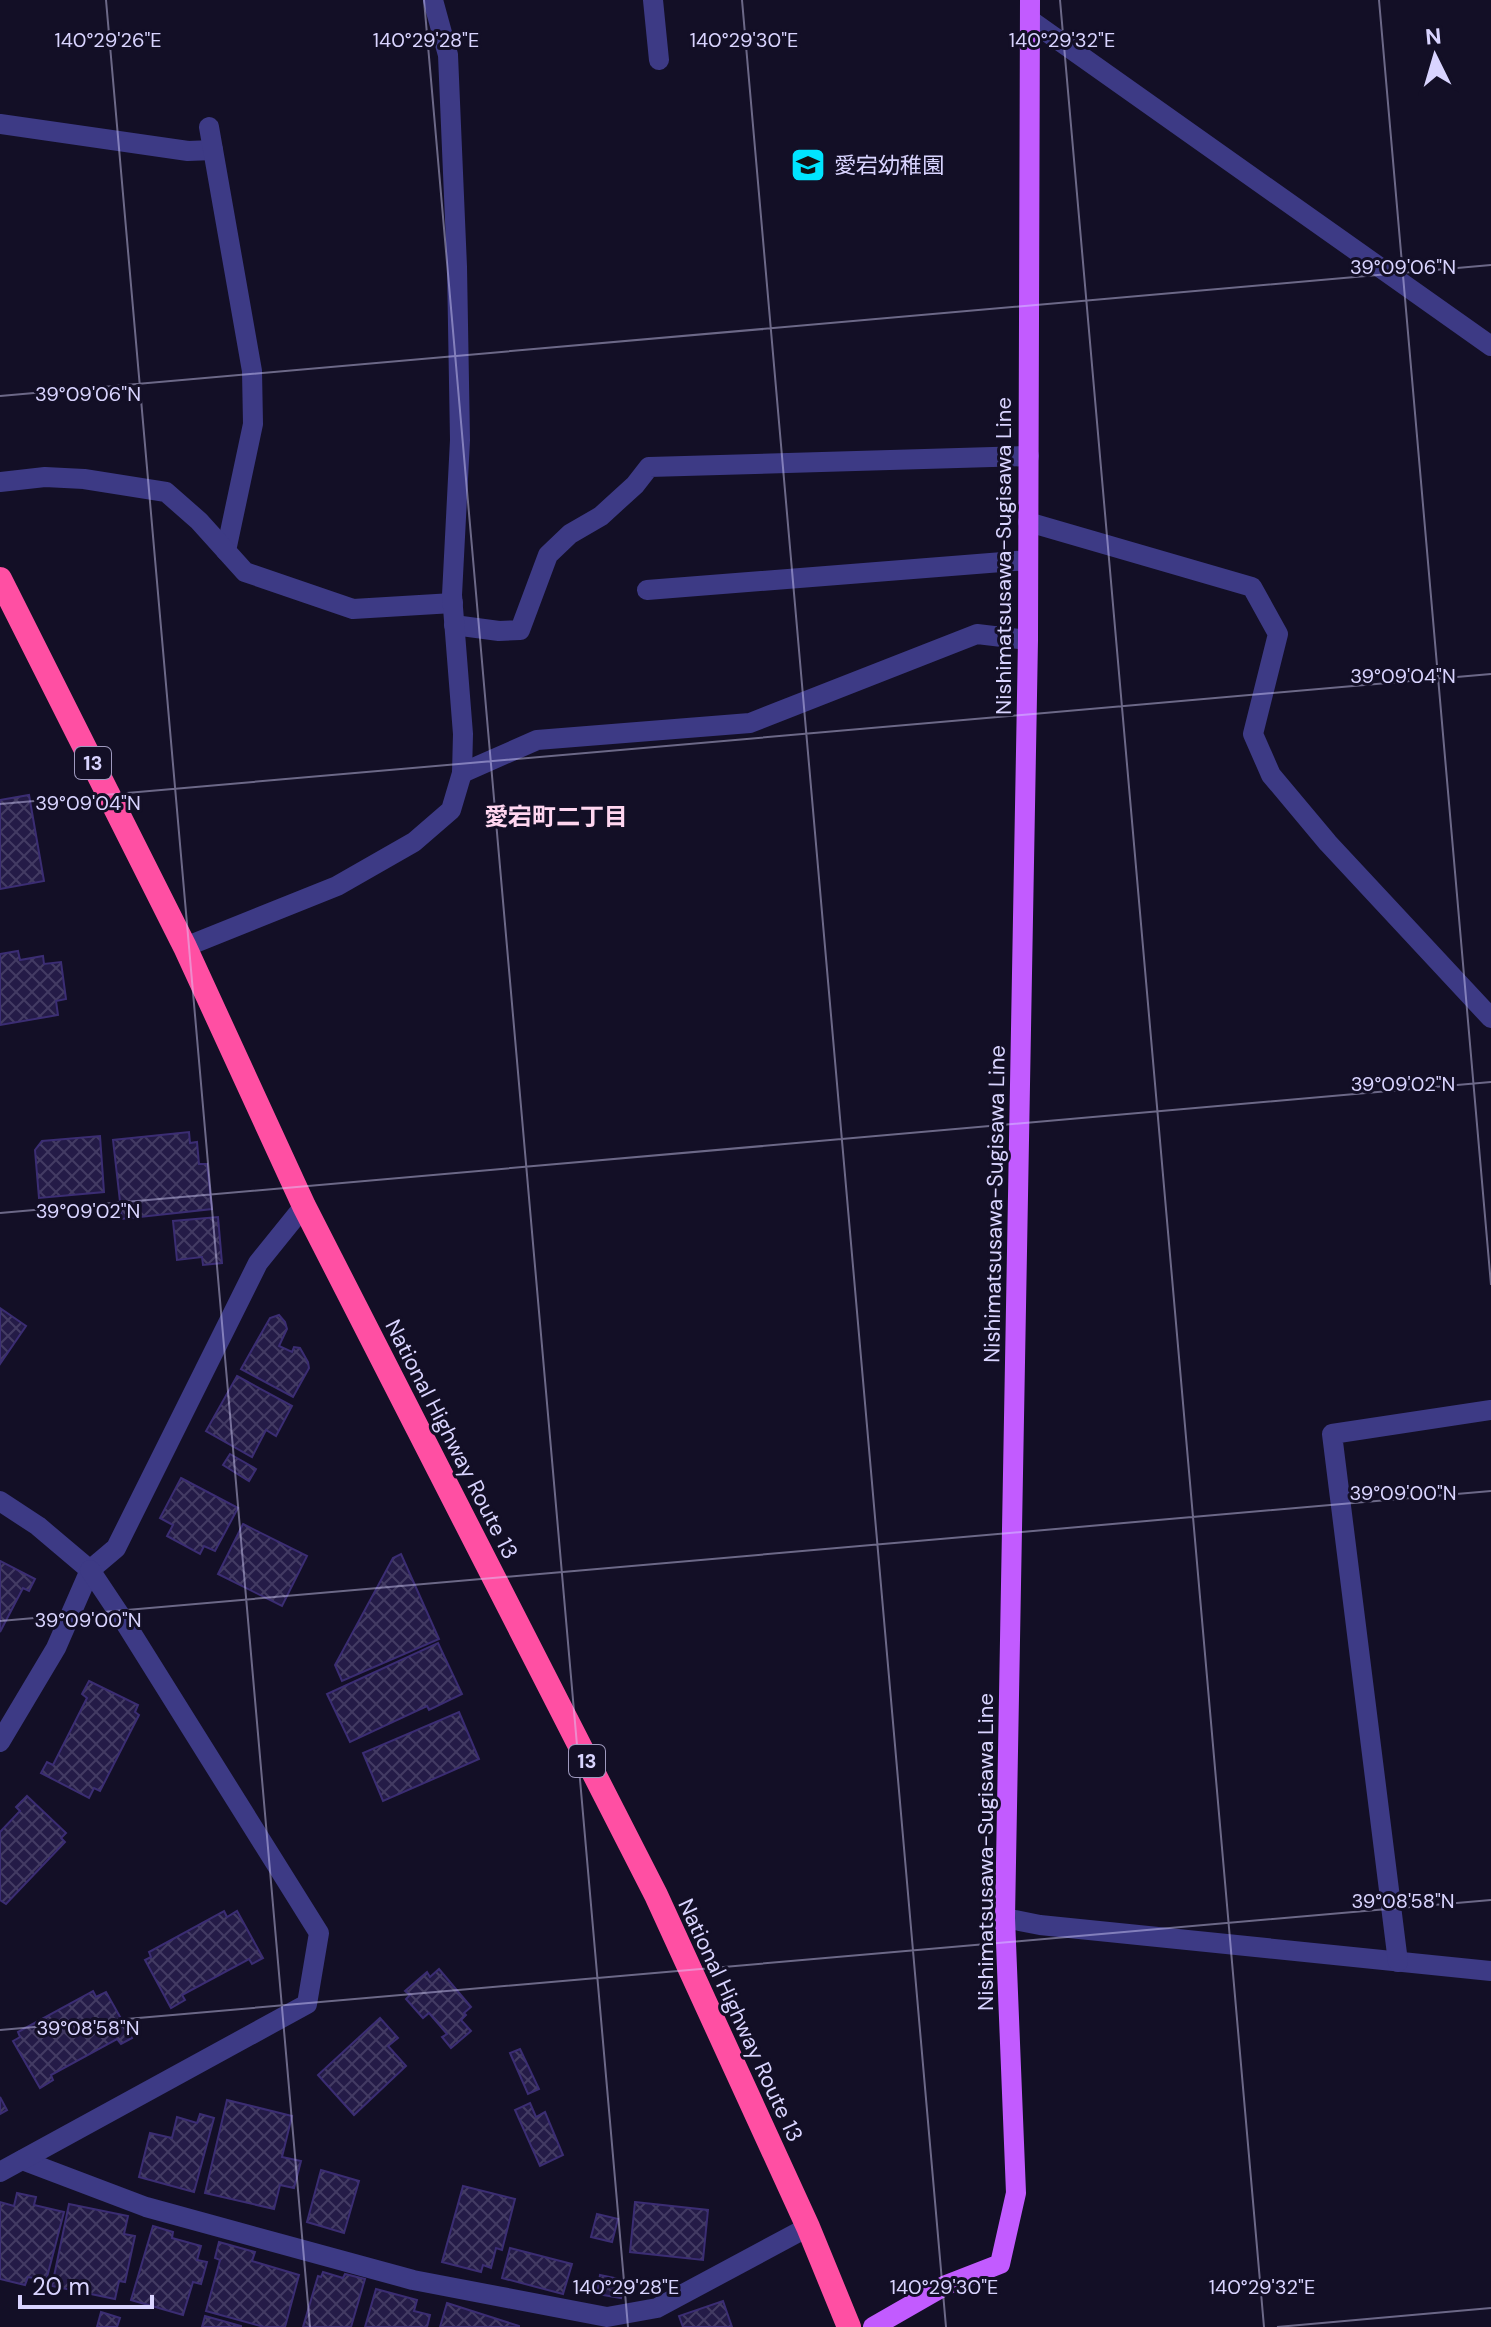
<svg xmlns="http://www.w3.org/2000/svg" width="1491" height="2327" font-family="'DM Sans','Noto Sans JP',sans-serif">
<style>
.building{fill:url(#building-cross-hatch);stroke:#3b2d73;stroke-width:2}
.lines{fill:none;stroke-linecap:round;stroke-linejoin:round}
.minor{stroke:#3d3a85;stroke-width:20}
.major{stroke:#c25bff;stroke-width:20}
.highway{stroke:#ff4fa3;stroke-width:24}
.ticks{fill:none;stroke:#d9d4ff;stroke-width:2;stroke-opacity:0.45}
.labels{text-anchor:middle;stroke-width:6;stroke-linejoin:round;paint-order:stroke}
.shield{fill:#130f26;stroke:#9e99be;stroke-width:2}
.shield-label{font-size:20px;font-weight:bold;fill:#d9d4ff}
.poi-label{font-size:22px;fill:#d9d4ff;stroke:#130f26;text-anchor:start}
.street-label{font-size:22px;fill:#d9d4ff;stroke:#130f26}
.neighbourhood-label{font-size:24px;font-weight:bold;fill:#ffd6f0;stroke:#130f26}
.ticks-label{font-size:20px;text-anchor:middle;fill:#d9d4ff;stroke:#130f26;stroke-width:6;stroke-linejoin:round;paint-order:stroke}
</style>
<defs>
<pattern id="building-cross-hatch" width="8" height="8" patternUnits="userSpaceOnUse" patternTransform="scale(2)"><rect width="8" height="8" fill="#241b47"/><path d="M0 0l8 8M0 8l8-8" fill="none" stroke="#433b63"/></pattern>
</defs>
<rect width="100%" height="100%" fill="#130f26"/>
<g class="building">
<path d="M29,795l15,86 -44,8v-89z"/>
<path d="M18,951l2,9 23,-4 1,8 17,-2 5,37 -10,2 2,14 -58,10v-71z"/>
<path d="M189,1132l1,11 7,-1 2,22h8l5,45 -90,10 -9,-79z"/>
<path d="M100,1136l4,56 -65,6 -4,-48 7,-9z"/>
<path d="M218,1217l4,46 -19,2 -1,-8 -25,3 -4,-39z"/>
<path d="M0,1308l26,18 -26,38z"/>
<path d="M279,1315l6,7 2,7 -8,17 13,6 2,-5 6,1 8,14 1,6 -16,29 -52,-28 29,-51z"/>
<path d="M237,1376l55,30 -16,30 -10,-6 -14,27 -46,-26z"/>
<path d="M230,1454l26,15 -7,12 -26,-16z"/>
<path d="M181,1478l57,30 -23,43 -11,-5 -4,8 -33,-18 6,-11 -13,-7z"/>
<path d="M243,1524l64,32 -25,50 -64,-32z"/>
<path d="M401,1554l38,85 -97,42 -7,-16 58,-107z"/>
<path d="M0,1561l35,18 -6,12 -6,-3 -23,44z"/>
<path d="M438,1643l24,51 -33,16 -2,-4 -77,36 -23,-48z"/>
<path d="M89,1681l49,24 -3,7 4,3 -39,76 -6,-3 -5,10 -48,-25 6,-11 6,3 34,-67 -5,-4z"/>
<path d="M459,1712l20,47 -96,42 -20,-48z"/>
<path d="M27,1796l39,37 -5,5 4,4 -59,62 -6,-4v-68l20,-21 -4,-4z"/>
<path d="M224,1911l3,6 10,-6 26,47 -11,6 -3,-5 -67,36 3,5 -14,8 -26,-48 6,-3 -2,-5z"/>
<path d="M439,1969l32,38 -7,6 2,2 -5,5 10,11 -20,17 -9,-11 5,-3 -18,-21 -6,5 -17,-19 4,-4 -5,-4 22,-19 3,5z"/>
<path d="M93,1991l3,6 10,-5 26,46 -11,6 -4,-5 -66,36 2,5 -13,8 -27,-47 7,-4 -2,-5z"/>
<path d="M380,2018l18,20 -10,8 18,20 -52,49 -36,-40z"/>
<path d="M520,2049l19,40 -11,5 -18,-41z"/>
<path d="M0,2097l7,13 -7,4z"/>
<path d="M227,2100l65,16 -10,41 19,4 -7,27 -14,-3 -6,24 -69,-16z"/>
<path d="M530,2103l6,14 9,-5 18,43 -23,11 -25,-56z"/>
<path d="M200,2114l14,4 -20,74 -55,-15 11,-44 22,5 5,-21 20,6z"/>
<path d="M321,2170l38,11 -15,52 -37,-11z"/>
<path d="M463,2186l52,13 -13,51 -6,-2 -5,20 -8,-3 -2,7 -39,-10z"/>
<path d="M17,2193l19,4 -2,8 30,7 -18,69 -18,-4 -3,8 -25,-6v-77l14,4z"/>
<path d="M635,2202l73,8 -5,50 -73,-8z"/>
<path d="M69,2204l59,12 -4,18 11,2 -10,46 -6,-1 -4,18 -63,-13z"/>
<path d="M597,2214l21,5 -6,23 -21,-5z"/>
<path d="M153,2226l20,6 -1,6 29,8 -4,14 10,2 -6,22 -8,-2 -10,33 -52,-15z"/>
<path d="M219,2242l36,10 -3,9 47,14 -14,52h-21l-58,-16 14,-51 -5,-2z"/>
<path d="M510,2248l62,16 -9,30 -61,-16z"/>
<path d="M323,2272l20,6 2,-4 20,5 -14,48h-48l15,-51 3,1z"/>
<path d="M600,2275l24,5 -3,18 -24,-4z"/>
<path d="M376,2289l41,11 -3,11 16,4 -3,12h-62z"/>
<path d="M723,2301l9,26h-49l-4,-11z"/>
<path d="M447,2303l72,23v1h-79z"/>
<path d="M101,2312l19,6 -3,9h-20z"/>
<path d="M205,2316l36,10v1h-39z"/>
</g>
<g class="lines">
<g class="minor">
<path d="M653,0l6,60"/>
<path d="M1030,20l461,326"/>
<path d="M0,124l188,27 25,-1"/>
<path d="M209,127l43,244 1,53 -27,127"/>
<path d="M0,482l45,-5 39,2 82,13 33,29 46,51 108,37 100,-6"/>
<path d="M1028,522l224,65 26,47 -25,100 18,41 57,68 163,175"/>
<path d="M647,590l381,-30"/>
<path d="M454,625l45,6 21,-1 28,-75 22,-21 31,-18 34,-31 14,-18 380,-11"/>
<path d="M462,773l75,-33 213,-17 227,-89 51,6"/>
<path d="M185,947l152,-61 77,-44 37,-32 11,-37 1,-39 -11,-139 8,-155 -3,-173 -9,-212 -15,-55"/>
<path d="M0,1501l38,25 52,44 26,-22 142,-285 46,-57"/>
<path d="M0,1742l56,-94 34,-78"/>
<path d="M1005,1918l35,7 451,46"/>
<path d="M1398,1962l-66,-528 159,-24"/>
<path d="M22,2160l124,47 267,73 194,37 50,-9 151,-81"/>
<path d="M0,2172l307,-168 12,-71 -195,-312 -34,-51"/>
</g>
<path class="major" d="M873,2327l73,-42 54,-21 16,-71 -11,-275 23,-1278 2,-640"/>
<path class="highway" d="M0,579l185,368 119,259 352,689 152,332 41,100"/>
</g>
<path class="ticks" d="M106,0l204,2327M424,0l204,2327M742,0l204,2327M1060,0l204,2327M1379,0l112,1285M0,396l1491,-131M0,804l1491,-130M0,1213l1491,-131M0,1621l1491,-130M0,2030l1491,-130M1277,2327l214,-19"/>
<defs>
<g id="school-square" transform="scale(1.8)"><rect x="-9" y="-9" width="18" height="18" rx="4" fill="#00e5ff" stroke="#130f26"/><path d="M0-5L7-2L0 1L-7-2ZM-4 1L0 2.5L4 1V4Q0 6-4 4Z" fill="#111"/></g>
</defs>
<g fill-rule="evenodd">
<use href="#school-square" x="808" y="165"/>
</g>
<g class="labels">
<g class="shield">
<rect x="75" y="747" width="36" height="32" rx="6"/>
<rect x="569" y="1745" width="36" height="32" rx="6"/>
</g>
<g class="shield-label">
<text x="93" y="770">13</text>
<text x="587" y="1768">13</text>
</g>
<g class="poi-label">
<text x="834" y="173">愛宕幼稚園</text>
</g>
<g class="street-label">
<text transform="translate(1003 556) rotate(-90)" y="8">Nishimatsusawa-Sugisawa Line</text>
<text transform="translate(994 1204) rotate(-89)" y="8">Nishimatsusawa-Sugisawa Line</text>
<text transform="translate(452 1439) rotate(63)" y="8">National Highway Route 13</text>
<text transform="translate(985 1852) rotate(-90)" y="8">Nishimatsusawa-Sugisawa Line</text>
<text transform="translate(741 2020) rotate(65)" y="8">National Highway Route 13</text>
</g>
<g class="neighbourhood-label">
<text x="556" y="825">愛宕町二丁目</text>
</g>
</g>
<g class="ticks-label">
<text x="108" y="47">140°29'26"E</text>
<text x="426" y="47">140°29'28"E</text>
<text x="744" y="47">140°29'30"E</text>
<text x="1062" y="47">140°29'32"E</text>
<text x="1403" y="274">39°09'06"N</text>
<text x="88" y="401">39°09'06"N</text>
<text x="1403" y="683">39°09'04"N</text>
<text x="88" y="810">39°09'04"N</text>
<text x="1403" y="1091">39°09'02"N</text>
<text x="88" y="1218">39°09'02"N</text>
<text x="1403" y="1500">39°09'00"N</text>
<text x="88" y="1627">39°09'00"N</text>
<text x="1403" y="1908">39°08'58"N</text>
<text x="88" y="2035">39°08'58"N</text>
<text x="626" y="2294">140°29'28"E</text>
<text x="944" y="2294">140°29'30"E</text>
<text x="1262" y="2294">140°29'32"E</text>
</g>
<g transform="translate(1435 56) rotate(355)" stroke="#130f26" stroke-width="6" paint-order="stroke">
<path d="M0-6L14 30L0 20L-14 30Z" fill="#d9d4ff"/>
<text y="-12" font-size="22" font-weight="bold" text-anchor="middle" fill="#d9d4ff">N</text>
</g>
<path d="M20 2295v12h132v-12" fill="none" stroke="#d9d4ff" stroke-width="4"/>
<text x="32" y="2295" font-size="24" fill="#d9d4ff" stroke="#130f26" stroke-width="6" paint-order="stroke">20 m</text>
</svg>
